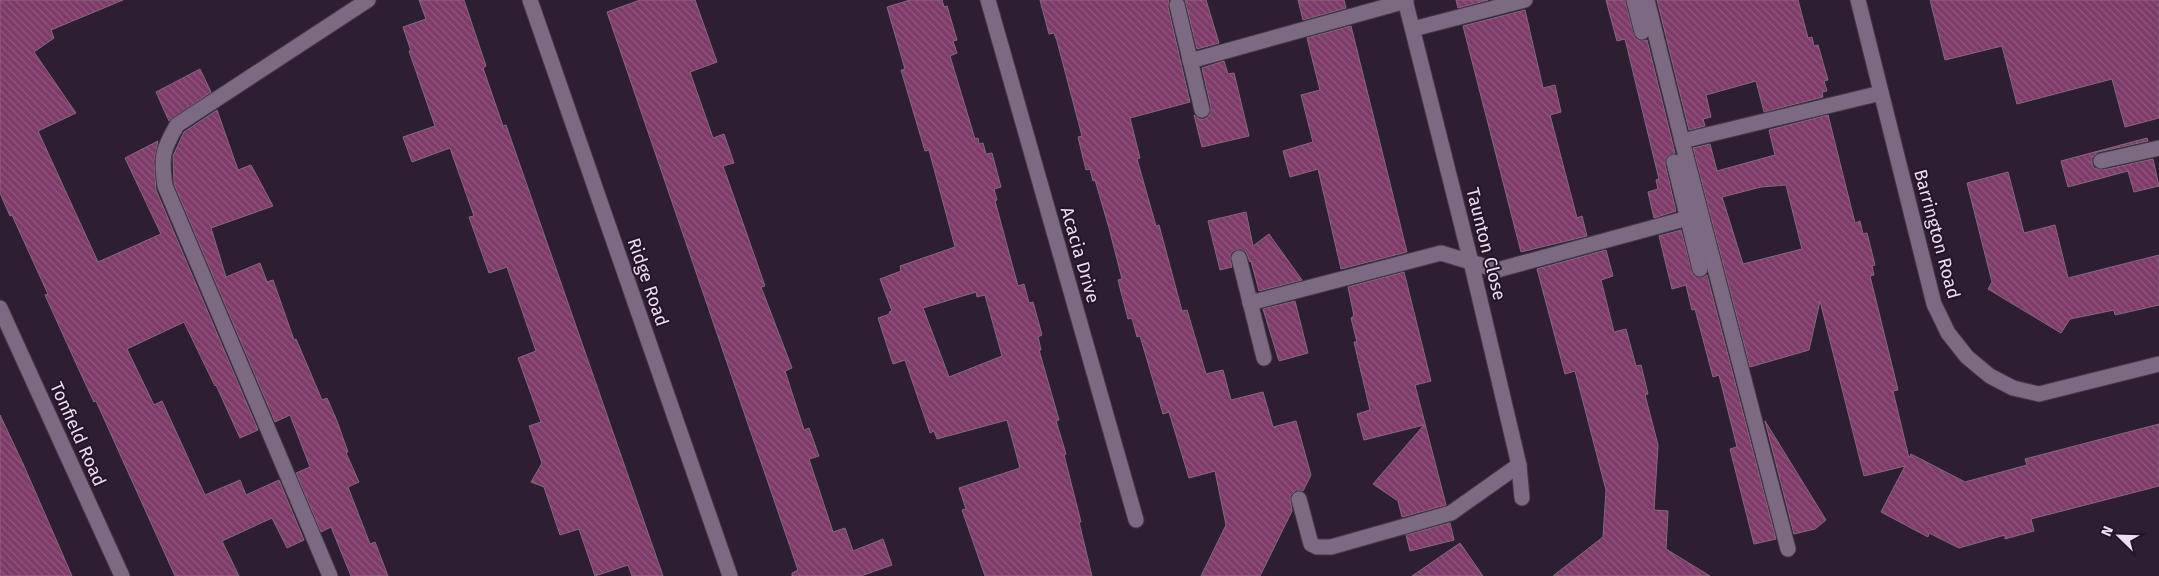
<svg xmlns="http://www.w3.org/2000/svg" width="2159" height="576" font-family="'Fira Sans',sans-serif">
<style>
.building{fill:url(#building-back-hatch);stroke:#856a7a;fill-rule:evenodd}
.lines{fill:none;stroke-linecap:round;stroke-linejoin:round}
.minor-casing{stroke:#453848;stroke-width:17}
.minor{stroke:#7c6a82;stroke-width:15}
.labels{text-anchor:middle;stroke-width:4;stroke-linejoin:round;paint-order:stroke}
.street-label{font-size:18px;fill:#eae0ed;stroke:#241528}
</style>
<defs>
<pattern id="building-back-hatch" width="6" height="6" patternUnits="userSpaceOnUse" patternTransform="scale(1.25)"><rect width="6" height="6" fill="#7e3a68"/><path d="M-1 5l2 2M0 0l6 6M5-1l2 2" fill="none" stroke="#90567e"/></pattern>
</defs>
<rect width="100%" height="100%" fill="#2e1e32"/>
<g class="building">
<path d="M0,0h123l-72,30 3,8 -20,14 42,61 -38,18 60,131 63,-28 -36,-76 33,-17 -4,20 2,29 102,240 -18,8 -24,-53 -1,1 -31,-64 -57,27 27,56 8,-4 43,94 35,-15 6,15 33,-15 25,60 -17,8 -15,-30 -50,23 17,35h-64l-79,-175 -2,1 -14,-30 -35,-77 3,-1 -36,-79 -2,1 -10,-23z"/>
<path d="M419,0h45l22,66 -3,2 20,58 3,-1 157,451h-31l-4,-11 -33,11 -16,-47 -19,6 -16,-48 -13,-5 11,-19 -13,-37 12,-4 -23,-64 18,-7 -29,-84 -18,6 -20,-56 5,-1 -24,-68 -38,14 -9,-25 32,-11 -26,-75h2l-8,-24 23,-8z"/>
<path d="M640,0h55l22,62 -27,10 23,66 11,-4 10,29 -11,3 42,120 -4,1 31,81 -7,3 19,59 5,-2 10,28 -10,3 24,73 12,-4 8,23 30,-12 9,26 -31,11h-69v-3l6,-3 -191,-558z"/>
<path d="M910,0h32l2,7 3,-1 10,34 -4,1 4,12 -7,3 25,83 3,-1 1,6 4,-1 3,11 6,-1 9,34 -7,2 3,11 -2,1 23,85 6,-2 5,19 4,-1 9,33 -4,2 3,13h-2l20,70 -3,1 10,33 -2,1 17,67h-2l13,54h-107l-23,-66 4,-1 -7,-21 61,-20 -13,-48 -70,19 -3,-8 -4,2 -25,-73 -12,4 -15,-46 12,-4 -1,-2 3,-1 -12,-32 21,-8 -1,-5 55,-19 -26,-97 -4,1 -24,-81 4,-1 -18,-62zM976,292l1,5 8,-2 17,61 -53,21 -26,-69z"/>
<path d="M1040,0h129l-1,7 22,95 -60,16 10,40 -3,1 19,67 3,-1 23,86 5,-1 19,64 17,-4 8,30 32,-8 10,35 23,-6 15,54 -8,16 -7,-1 -6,6 2,15 -32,65h-59l25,-51 -11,-54 -26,7 -20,-66 -6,2 -23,-78 -3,1 -5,-19 -4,1 -10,-39 4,-1 -13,-51 -14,-48 -2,1 -3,-12 -4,1 -8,-33 4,-1 -25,-95 -3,-8 -5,1z"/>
<path d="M1185,0h21l13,43 -22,6z"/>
<path d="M1298,0h46l2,8 -43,12z"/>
<path d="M1456,0h32l-30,8z"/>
<path d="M1606,0h19l10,38 5,3 7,-1 28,113 -8,3 -2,8 11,47 -22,7 -6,-26 10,-3 -2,-9 3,-1 -34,-140 -8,2z"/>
<path d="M1657,0h141l10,38 4,-1 2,9 4,-1 10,35 -4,1 3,10 -5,1 1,5 -59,15 -8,-31 -50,14 5,22 -8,2 2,7 -16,4z"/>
<path d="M1930,0h229v118l-34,9 -13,-48 -95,25 -15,-58 -57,14z"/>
<path d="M1525,10l18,78 12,-3 6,27 -11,3 27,103 5,-2 5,20 -66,16 -58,-226z"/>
<path d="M1351,26l56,226 -66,17 -23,-100 -28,8 -7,-26 30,-9 -12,-47 19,-5 -13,-52z"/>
<path d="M1224,61l4,13 6,-1 15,63 -47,11 -8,-32 5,4h6l4,-3 2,-8 -9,-40z"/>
<path d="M200,69l11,23 -42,29 -13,-29z"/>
<path d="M217,110l21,60 13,-5 22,41 -62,22 15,49 34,-14 7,19 6,-2 21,60 2,-1 26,61 5,-2 10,23 11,31 -2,1 13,29 -11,5 22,57 5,-2 13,34h-37l-20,-49 -10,5 -25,-59 14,-6 -20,-52 -15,7 -101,-238 -1,-28 11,-24z"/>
<path d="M1828,115l27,108 5,-2 3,13 4,-1 8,32 -3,1 2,9 -4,1 28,114 -5,1 16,67 2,-4 54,28 62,-17 -2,-6 134,-35v62l-128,33 3,12 -29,8v-4l-46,13 -30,-15 -1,4 -47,-25 24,-46 -41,10 -44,-175 -11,49 -59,17 -57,-219 17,-4 7,27 58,-16 -6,-25zM1786,185l16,64 -59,15 -21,-67 39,-10z"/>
<path d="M2147,138l1,3 -50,11 -6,6v6l2,4 9,2 50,-11 6,27 -25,6 -6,-21 -60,16 -7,-26z"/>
<path d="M2008,172l16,61 31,-8 13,53 91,-23v50l-44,10 -1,-5 -44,9 -9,14 -73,-44 4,-7 -25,-99z"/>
<path d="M1246,212l7,34 16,-12 33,46 -43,11 -8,-30 -1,1 -4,-10 -5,-3 -8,2 -3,4 2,12 -12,3 -12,-49z"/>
<path d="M1681,230l12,45 9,3 5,-3 69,264 -22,5 -24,-95 7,-2 -18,-72 -6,2 -18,-68 -3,1 -6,-25 -14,4 -13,-53z"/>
<path d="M1606,250l7,26 -12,4 13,52 12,-3 10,37 5,-1 7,29 -3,1 13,50 -4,65 14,1 -2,38 44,27h-157l50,-39 3,-47 -31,-119 -10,3 -28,-105z"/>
<path d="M1404,272l27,109 -16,4 31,120 -44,12 -4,-16 -25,-17 51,-59 -60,15 -7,-26 13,-4 -16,-68h3l-6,-24 3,-2 -6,-29z"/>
<path d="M1295,301l13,52 -29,8 -16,-52z"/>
<path d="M0,415l24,51 48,110h-72z"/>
<path d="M1765,421l61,99 -11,9 -21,5z"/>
<path d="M1450,523l4,17 -44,11 -4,-16z"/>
<path d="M1460,543l23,33h-71z"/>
</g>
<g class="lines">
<g class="minor-casing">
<g id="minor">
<path d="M530,0l200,576"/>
<path d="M988,0l148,520"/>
<path d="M1405,0l66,262 48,203 3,33"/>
<path d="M1634,0l8,32"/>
<path d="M1647,0l35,141"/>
<path d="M1858,0l76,304 14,29 19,24 23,19 23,12 26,6 120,-30"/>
<path d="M1177,5l25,105"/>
<path d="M1413,29l112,-29"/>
<path d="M1190,61l216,-60"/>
<path d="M2101,161l58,-13"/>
<path d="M1674,162l26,107"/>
<path d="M1239,258l25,100"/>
<path d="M1250,303l191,-50 56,17 191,-52"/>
<path d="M0,308l122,268"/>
<path d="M1299,499l12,45 6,3h14l120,-34 68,-48"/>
<path d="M1788,549l-106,-408 199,-48"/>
<path d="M330,576l-165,-390c-4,-29 -3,-35 12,-61l191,-125"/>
</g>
</g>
<use href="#minor" class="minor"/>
</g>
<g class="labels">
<g class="street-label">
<text transform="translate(1937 234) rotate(75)" y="6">Barrington Road</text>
<text transform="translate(1486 244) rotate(76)" y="6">Taunton Close</text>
<text transform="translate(1080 255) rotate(74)" y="6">Acacia Drive</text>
<text transform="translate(648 282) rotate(71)" y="6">Ridge Road</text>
<text transform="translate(78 434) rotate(66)" y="6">Tonfield Road</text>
</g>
</g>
<g transform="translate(2119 536) rotate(293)" stroke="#241528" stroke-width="4" paint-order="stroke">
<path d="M0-4L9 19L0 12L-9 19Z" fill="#eae0ed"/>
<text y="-8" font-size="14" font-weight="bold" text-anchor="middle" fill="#eae0ed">N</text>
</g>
</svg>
